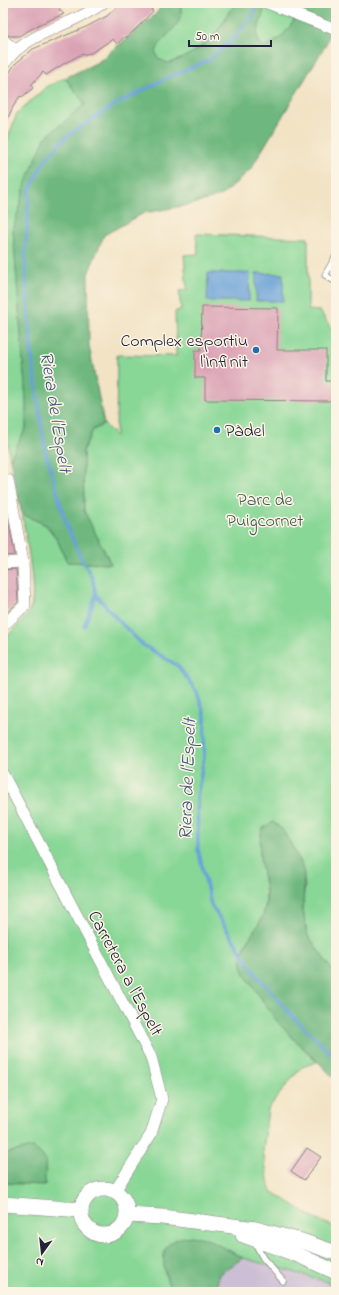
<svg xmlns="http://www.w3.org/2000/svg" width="339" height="1295" font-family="'Indie Flower',sans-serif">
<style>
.industrial{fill:#ccbed4}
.green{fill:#88d796;stroke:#557c68}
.forest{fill:#6eb87f;stroke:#486d5d}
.water{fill:#69a2d8;stroke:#46628a}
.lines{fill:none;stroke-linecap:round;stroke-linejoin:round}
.stream{stroke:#69a2d8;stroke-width:3.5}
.building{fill:#daa2b5}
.lane-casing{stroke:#8a8280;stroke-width:7}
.street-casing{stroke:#8a8280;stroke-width:12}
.secondary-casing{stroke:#8a8280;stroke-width:16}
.lane{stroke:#fff;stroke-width:5.5}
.street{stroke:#fff;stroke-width:11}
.secondary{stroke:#fff;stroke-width:15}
.poi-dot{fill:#1f6fb2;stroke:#fcf5e5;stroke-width:1.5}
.labels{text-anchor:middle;stroke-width:3;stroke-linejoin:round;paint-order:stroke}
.poi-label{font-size:18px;fill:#22223b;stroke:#fcf5e5;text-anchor:end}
.park-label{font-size:18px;fill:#415856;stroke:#fcf5e5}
.street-label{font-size:18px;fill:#22223b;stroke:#fcf5e5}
.water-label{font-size:19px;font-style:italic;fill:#3e557a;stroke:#fcf5e5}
</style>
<rect width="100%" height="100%" fill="#fcf5e5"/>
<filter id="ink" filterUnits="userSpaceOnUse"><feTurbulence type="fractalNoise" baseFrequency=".025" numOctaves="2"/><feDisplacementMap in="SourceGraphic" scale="8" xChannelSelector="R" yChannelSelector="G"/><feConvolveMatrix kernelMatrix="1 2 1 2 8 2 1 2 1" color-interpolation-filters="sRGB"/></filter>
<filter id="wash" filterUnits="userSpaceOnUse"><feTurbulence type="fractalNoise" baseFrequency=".012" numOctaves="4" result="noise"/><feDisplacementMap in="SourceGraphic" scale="16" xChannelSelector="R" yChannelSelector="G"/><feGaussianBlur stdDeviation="0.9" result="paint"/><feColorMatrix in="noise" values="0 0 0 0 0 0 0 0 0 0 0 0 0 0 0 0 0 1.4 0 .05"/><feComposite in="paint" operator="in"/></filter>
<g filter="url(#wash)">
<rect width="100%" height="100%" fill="#f2e3c5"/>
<path class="industrial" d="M243,1258l82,23 11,7v4h-120l3,-18z"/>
<g class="green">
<path d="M181,3h55c-2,4 -6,6 -8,10 -1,2 -2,5 -4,8 -11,19 -34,37 -56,42 -28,-8 0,-26 7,-37 5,-7 7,-14 6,-23z"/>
<path d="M266,3h39c-10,15 -22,41 -42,43 -13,-9 0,-31 3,-43z"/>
<path d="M65,78l20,26 -40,34 -32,92 13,170v28l-16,31 -7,-44v-263l14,-39 29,-26z"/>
<path d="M196,234l112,4v72l12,1 11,17 5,1v654l-4,-13 -25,-36 -4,-24v-11l2,-13 -4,-23 -13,-24 -28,15c3,24 12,49 -2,72 -4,7 -9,13 -14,20l40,83 33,33 -15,5 -6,6 -28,36 -5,43 7,38 47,30 19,7v61l-11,-7 -82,-23 -16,-9 -58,-5c-9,21 -5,27 2,48h-168v-109l42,2 -1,-9 -29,-25 -12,3v-514c7,-7 23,-22 27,-30 8,-14 -5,-78 -8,-96l24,11 11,14 10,23 44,2 -27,-53 -1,-61 10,-20 11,-6 12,12 1,-81 59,1 -1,-44 6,-3 -2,-18 8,-1 -3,-35 14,-1z"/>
</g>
<g class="forest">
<path d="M164,3h17v2c0,7 0,13 -4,19 -7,11 -37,31 -9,39 22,-5 45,-23 56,-42 2,-3 3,-6 4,-8 2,-4 6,-6 8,-10h30l-9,31 2,10 4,2c20,-2 32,-28 42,-43h31v9l-10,32 -76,126 -28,25 -28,9 -50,9 -40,22 -16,39 1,72 15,78 -11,6 -10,20 1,61 27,53 -44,-2 -10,-23 -11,-14 -24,-11 -12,-55 16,-31v-28l-13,-170 13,-48 19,-44 40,-34 -20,-26 33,-16 57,-47z"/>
<path d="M273,822l9,7 6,10 13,24 3,11 -1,36 4,24 25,36 4,13v98c-18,-22 -42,-39 -60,-61 -7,-9 -13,-19 -19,-28 -8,-11 -17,-21 -15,-35 3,-20 21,-32 24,-52 2,-12 -2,-25 -4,-36 -3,-14 -3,-27 0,-40z"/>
<path d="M33,1148c18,10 11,19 12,37l-42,-2v-29l21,-5z"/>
<path d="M192,1236l13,2 38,20 -24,16 -3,18h-45c-9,-27 -17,-53 21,-56z"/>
</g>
<g class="water">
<path d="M208,273h42l-1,28h-42z"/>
<path d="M256,273l27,1v27h-27z"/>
</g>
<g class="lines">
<g class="stream">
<path d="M257,3l-5,14 -19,22 -24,21 -42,18 -56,29 -44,29 -23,25 -15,31 -4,69 7,95 13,94 21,73 13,31 13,23 4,18 22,25 25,25 35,21 19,26 8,24 -1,41 -7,40 1,52 13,56 44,68 39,45 42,40"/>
<path d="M84,626l12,-31"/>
</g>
</g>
<g id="blocks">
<g class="building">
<path d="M3,3h62l-6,7 5,4 -24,10 -21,12h-9l-7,-4z"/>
<path d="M121,3h35l-5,7 2,1 -17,18 -10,9 -1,-2 -8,8 -4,-5 -22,14 -11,2 -15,8 -19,12 -3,-3 -12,13 2,3 -11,9 -2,-1 -7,11 -10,22v-46l12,-19 18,-15 53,-22 21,-11z"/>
<path d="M202,307l76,1 -1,42h49v31h8v20l-129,-1v-22h-10v-28h6z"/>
<path d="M3,510h3l9,45 -12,1z"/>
<path d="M16,569l2,33 -15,14v-46z"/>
<path d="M307,1148l14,9 -17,23 -13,-9z"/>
</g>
</g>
</g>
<g filter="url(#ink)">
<use href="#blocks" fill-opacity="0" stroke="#8a8280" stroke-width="1"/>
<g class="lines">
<g class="lane-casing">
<g id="lane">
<path d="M336,256l-11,19 11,7"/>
<path d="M255,1243l8,15 20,23"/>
</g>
</g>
<g class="street-casing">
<g id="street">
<path d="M267,3l69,27"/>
<path d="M3,40l13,10"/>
<path d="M3,65c5,-5 9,-12 15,-16 25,-21 59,-26 85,-46"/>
<path d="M3,480h5l15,82 2,43 -22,21"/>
<path d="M3,563l20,-1"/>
<path d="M3,774l148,283 11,42 -11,35 -36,57"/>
</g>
</g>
<g class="secondary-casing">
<g id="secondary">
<circle cx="104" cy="1212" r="23"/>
<path d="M3,1204l78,6"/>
<path d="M127,1215l35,2 94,12 46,12 34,12"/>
<path d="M243,1235l55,20 38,17"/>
</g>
</g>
<use href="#lane" class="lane"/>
<use href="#street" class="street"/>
<use href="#secondary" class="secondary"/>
</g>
</g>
<g class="poi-dot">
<circle cx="256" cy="350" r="4"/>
<circle cx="217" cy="430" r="4"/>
</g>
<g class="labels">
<g class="poi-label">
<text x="248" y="346">Complex esportiu<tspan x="248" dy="21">l'Infinit</tspan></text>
<text x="225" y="436" text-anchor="start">Pàdel</text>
</g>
<g class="park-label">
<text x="265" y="505">Parc de<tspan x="265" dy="21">Puigcornet</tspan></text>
</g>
<g class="street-label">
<text transform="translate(126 973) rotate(62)" y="6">Carretera a l'Espelt</text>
</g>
<g class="water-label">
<text transform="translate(57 412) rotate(81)" y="7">Riera de l'Espelt</text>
<text transform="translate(186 779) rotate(-88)" y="7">Riera de l'Espelt</text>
</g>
</g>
<rect width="339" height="1295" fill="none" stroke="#fcf5e5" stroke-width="16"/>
<g transform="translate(42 1253) rotate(195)" stroke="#fcf5e5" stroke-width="3" paint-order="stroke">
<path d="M0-3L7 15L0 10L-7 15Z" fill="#22223b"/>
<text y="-6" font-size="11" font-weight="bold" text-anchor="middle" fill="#22223b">N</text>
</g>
<path d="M189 40v6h82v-6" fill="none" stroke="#22223b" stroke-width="2"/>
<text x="195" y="40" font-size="12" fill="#22223b" stroke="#fcf5e5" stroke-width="3" paint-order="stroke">50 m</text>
</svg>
